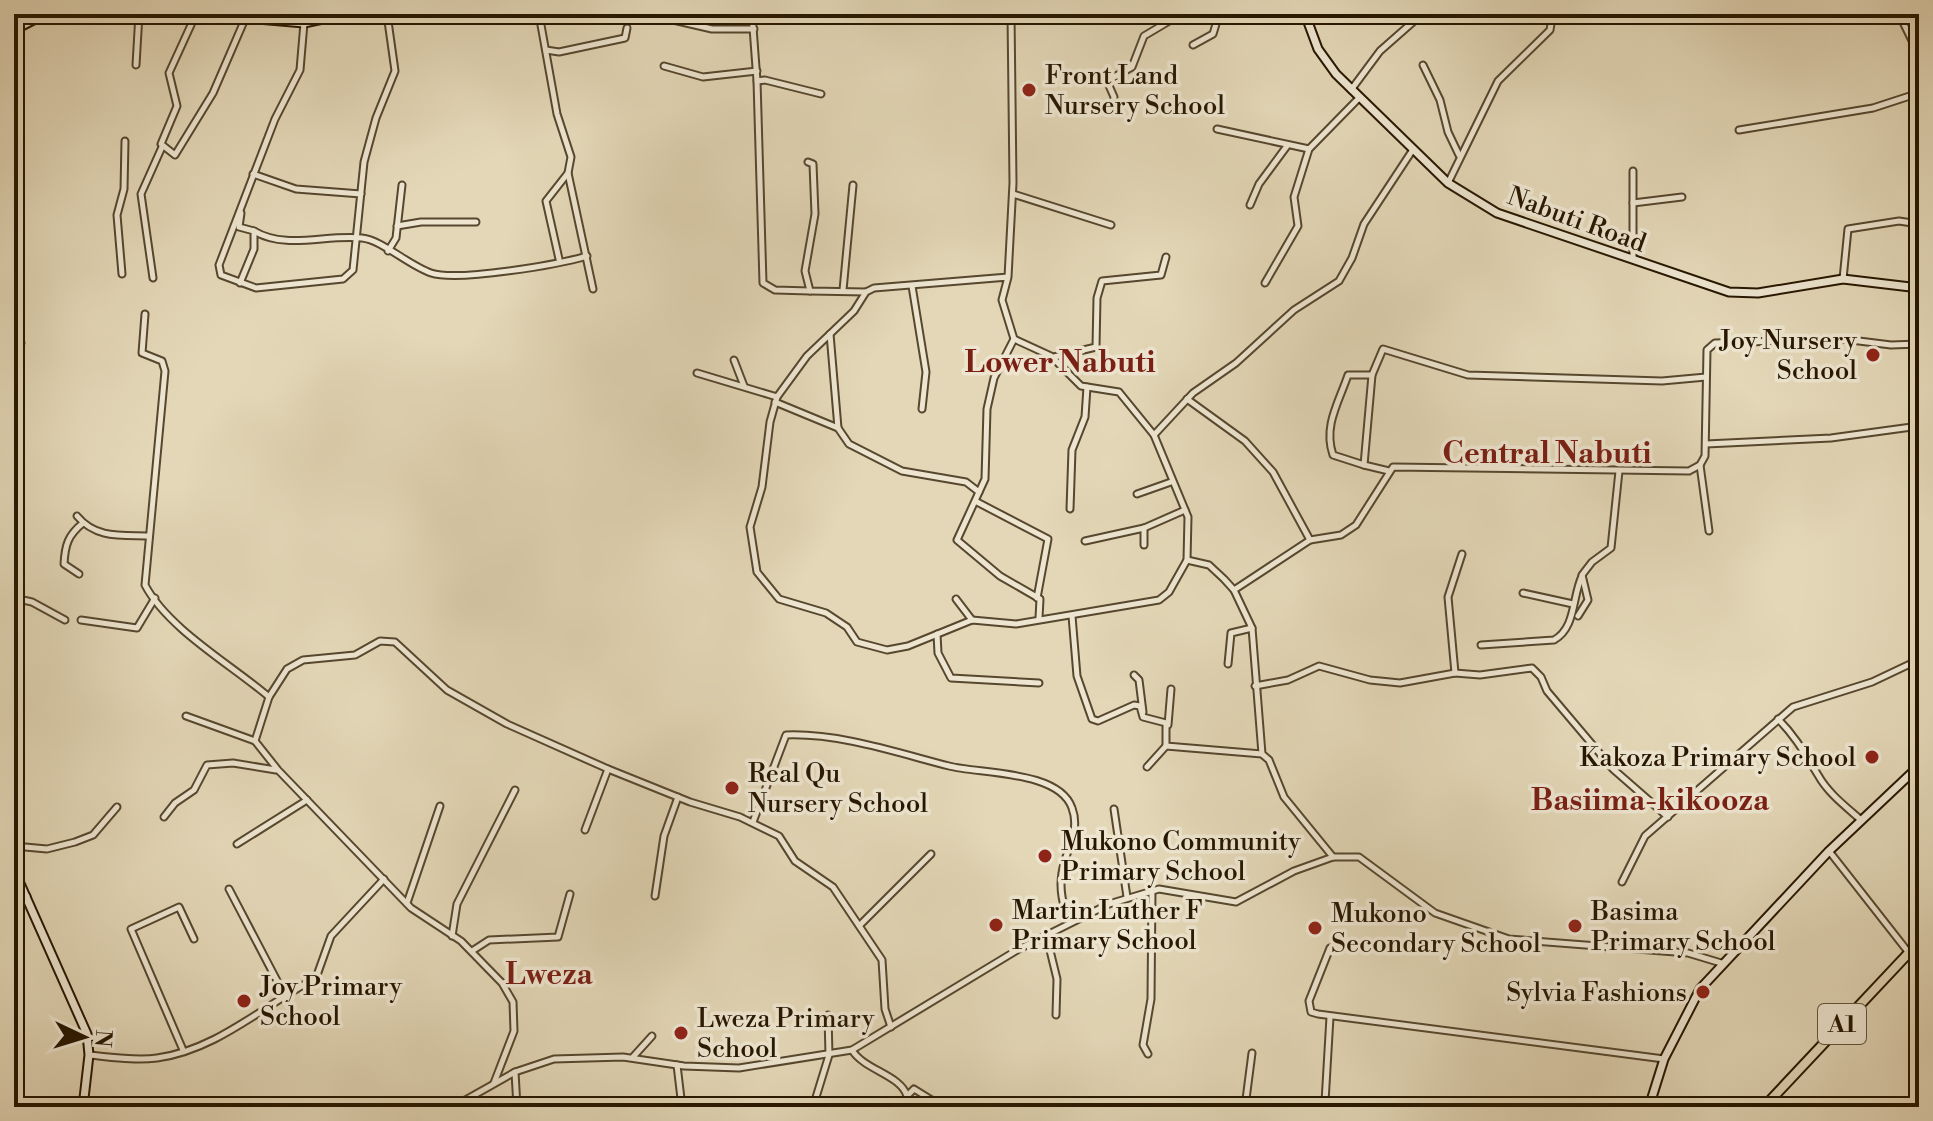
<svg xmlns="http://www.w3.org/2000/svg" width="1933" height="1121" font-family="'Libre Bodoni',serif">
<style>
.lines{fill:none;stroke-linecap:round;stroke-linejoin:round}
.street-casing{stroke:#56472e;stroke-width:9}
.secondary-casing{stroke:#271700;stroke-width:11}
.highway-casing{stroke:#271700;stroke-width:12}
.street{stroke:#ede5d0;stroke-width:5}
.secondary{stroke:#ede5d0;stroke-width:7}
.highway{stroke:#e3d7b7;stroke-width:8}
.poi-dot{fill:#8f2418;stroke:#ede5d0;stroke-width:3}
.labels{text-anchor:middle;stroke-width:7;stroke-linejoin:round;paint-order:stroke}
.shield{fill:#ede5d0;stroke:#62553e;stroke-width:2}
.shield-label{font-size:24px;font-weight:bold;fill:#271700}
.poi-label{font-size:26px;fill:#271700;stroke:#ede5d0;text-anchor:start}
.street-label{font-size:26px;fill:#271700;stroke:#ede5d0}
.quarter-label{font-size:30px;font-weight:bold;fill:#7a1f14;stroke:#ede5d0}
</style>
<rect width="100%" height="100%" fill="#e3d7b7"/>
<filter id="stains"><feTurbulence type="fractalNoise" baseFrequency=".0025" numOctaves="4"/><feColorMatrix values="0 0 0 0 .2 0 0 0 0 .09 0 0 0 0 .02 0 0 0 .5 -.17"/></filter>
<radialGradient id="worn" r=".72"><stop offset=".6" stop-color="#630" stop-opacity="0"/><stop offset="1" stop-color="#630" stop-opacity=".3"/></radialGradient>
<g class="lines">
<g class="street-casing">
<g id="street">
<path d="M196,14l-27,59 8,33 -16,38 14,11 38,-62 32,-74"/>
<path d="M539,14l18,100 14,43 -3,16 -22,28 13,58"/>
<path d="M752,14l5,67 8,-1 56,14"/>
<path d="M1899,14l20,41"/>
<path d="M673,20l39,9h42"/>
<path d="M304,23l-4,47 -25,49 -56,146 2,10 35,13 87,-9 10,-9 11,-108 12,-44 19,-47 -8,-57"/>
<path d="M1193,45l20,-11 6,-20"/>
<path d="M546,50l13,2 66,-14 2,-10"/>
<path d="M136,65l3,-51"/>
<path d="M1423,65l17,35 8,32 11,23"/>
<path d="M664,66l39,11 54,-6"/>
<path d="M757,81l6,202 12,7 35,1"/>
<path d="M1351,90l29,-39 42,-37"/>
<path d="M1112,109l2,-12 -7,-16 25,-14 12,-31 37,-22"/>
<path d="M1217,129l92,20"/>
<path d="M1739,130l134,-22 46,-15"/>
<path d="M808,162l5,2 2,50 -10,57 5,20 56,1"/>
<path d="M1633,171v88"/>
<path d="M568,173l25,116"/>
<path d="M253,174l43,15 65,5"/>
<path d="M1448,183l50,-102 52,-51 1,-6 -9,-10"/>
<path d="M1013,194l98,31"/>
<path d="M1633,203l49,-6"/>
<path d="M1250,205l9,-21 28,-38"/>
<path d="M397,226l24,-4h55"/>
<path d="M254,231c32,19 72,3 108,7 20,2 46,27 69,35 27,9 129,-9 156,-17"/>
<path d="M388,251l8,-13 6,-53"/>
<path d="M122,274l-5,-59 7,-26 1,-48"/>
<path d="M1008,277l-134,11 -8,4 -12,19 -47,45 -30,41 -7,25 -8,65 -12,40 7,45 22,27 47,14 21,14 10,15 30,8 21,-4 64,-26 44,4 143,-24 10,-8 18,-32 1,-43 -34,-82 -35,-43 -38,-6 -30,-30 -37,-17 -12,-39 6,-23 5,-94 -2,-169"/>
<path d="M153,278l-12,-84 21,-47"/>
<path d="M1843,279l5,-50 51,-8 20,3"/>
<path d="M240,283l14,-34v-18l-15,-4 2,-14"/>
<path d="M1265,283l33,-57 -4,-29 15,-48 49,-50"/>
<path d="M912,286l14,86 -4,37"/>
<path d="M843,290l10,-105"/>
<path d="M145,314l-3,39 20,8 3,10 -20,214c23,44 87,80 124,112"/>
<path d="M830,334l8,94 11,16 53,27 64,11 13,10"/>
<path d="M1014,339l-20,39 -7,31 -2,70 -28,61 43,36 40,23 -1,19"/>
<path d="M14,344l7,-1"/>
<path d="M1054,357l42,-10 1,-49 5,-17 59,-6 5,-18"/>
<path d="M734,360l10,26"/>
<path d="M697,373l80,24"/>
<path d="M1187,399l58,42 28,31 37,68"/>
<path d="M775,402l63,26"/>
<path d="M1154,435l39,-42 43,-30 58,-53 45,-29 13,-23 12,-34 48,-73"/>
<path d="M1706,444l125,-6 88,-12"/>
<path d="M1364,465l-31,-10c-10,-29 6,-53 15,-80h24"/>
<path d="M1700,465l9,66"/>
<path d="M1389,471l-25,-6 8,-90 11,-26 85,26 194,6 44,-4"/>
<path d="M1137,494l34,-12"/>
<path d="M977,502l71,37 -11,59"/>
<path d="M1070,509l2,-59 13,-33 2,-30"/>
<path d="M77,516c19,23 45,19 72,20"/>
<path d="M1144,528v17"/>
<path d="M1085,541l59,-13 41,-18"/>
<path d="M1187,560l22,5 15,14 10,11 18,38 10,126 7,6 15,37 49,60"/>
<path d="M79,574l-15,-10c1,-19 4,-29 19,-41"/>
<path d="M1234,590l76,-50 31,-5 15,-10 37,-58 296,4 11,-6 5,-9 2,-106 8,-7 128,-4 48,6 28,-1"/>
<path d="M1523,593l50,11"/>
<path d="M14,598l18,4 33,18"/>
<path d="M956,599l16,21"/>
<path d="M1072,616l5,60 15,43 6,2 36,-16 6,1 3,11 23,6v23l96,8"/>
<path d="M1578,616l10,-16 -6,-25 10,-13 19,-14 8,-77"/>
<path d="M81,620l56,8 18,-30"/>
<path d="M937,634l1,19 13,25 88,5"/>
<path d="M1481,645l73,-5c22,-12 18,-43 28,-64"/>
<path d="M1228,664l3,-31 21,-5"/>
<path d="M1455,673l25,2 52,-7 9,9 6,14 66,78 55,48"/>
<path d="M1134,675l5,5 4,32"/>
<path d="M1255,686l33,-6 31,-14 51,14 30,3 55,-10 -7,-76 14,-43"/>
<path d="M186,716l69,25 23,29 133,138 50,33 41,42 11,19 1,29 -20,52"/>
<path d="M1778,719c18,18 27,35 40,56 10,18 27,31 43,45"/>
<path d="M1168,725l3,-36"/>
<path d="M255,741l14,-44 18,-28 16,-9 52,-5 25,-14 15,1 52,48 60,34 101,45 82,33 50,15 39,19 16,25 38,26 49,73 3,49 6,18"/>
<path d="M1147,767l19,-21"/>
<path d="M1114,809l13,88"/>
<path d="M164,817l11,-14 19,-13 13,-25 26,-2 43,7"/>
<path d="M753,822l33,-87c54,-2 112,18 163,31 30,8 110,4 123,42 9,24 -7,42 -10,65 -3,17 1,32 7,48"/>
<path d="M585,830l23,-61"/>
<path d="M237,844l70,-44"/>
<path d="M14,846l33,3 28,-7 18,-7 24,-28"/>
<path d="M1829,851l80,102"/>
<path d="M1622,882l23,-46 148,-129 79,-25 38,-18"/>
<path d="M229,889l55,105"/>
<path d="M655,896l9,-60 14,-39"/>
<path d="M407,903l33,-97"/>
<path d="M14,910l13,-14"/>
<path d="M860,925l71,-71"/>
<path d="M1046,934l11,45 -1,36"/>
<path d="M452,936l5,-32 58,-114"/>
<path d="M1330,948l-21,53 2,11 7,2 346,45"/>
<path d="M1913,950l6,10"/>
<path d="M472,951l17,-11 69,-3 12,-43"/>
<path d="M183,1050l-52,-121 48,-22 15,32"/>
<path d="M852,1050c12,20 49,25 55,46l-5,11"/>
<path d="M1148,1054l-5,-9 8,-46 1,-109"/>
<path d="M89,1055c22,2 46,6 68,3 60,-8 107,-53 159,-80l15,-42 53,-57"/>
<path d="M633,1057l19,-21"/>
<path d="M677,1065l5,42"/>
<path d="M515,1072l2,35"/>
<path d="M907,1096l7,-7 29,18"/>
<path d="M1325,1102l5,-85"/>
<path d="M453,1107l62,-35 39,-13 69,-2 61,9 55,2 113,-18 167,-101 90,-45 50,-15 77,13 58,-31 39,-14h26l76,56 74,26 179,14 33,10"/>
<path d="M813,1107l16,-52 -1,-40"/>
<path d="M1245,1107l7,-54"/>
<path d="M1313,1107l12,-5 94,5"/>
</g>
</g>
<g class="secondary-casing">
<g id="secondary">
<path d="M196,14l108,9 43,-9"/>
<path d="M1305,14l13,35 18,25 112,109 49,30 232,79 29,1 85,-14 76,9"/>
<path d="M14,30l31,-16"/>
<path d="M14,870l73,164 2,21 -6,52"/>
<path d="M1649,1107l15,-48 36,-70 129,-138 90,-85"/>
</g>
</g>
<g class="highway-casing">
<path id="highway" d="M1764,1107l155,-165"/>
</g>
<use href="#street" class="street"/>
<use href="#secondary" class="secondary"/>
<use href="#highway" class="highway"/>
</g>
<g class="poi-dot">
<circle cx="1029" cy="90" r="8"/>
<circle cx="1873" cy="355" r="8"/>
<circle cx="1872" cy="757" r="8"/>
<circle cx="732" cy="788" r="8"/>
<circle cx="1045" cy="856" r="8"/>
<circle cx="996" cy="925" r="8"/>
<circle cx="1575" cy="926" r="8"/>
<circle cx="1315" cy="928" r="8"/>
<circle cx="1703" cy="992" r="8"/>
<circle cx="244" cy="1001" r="8"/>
<circle cx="681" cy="1033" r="8"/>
</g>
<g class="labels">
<rect class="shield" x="1818" y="1004" width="48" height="40" rx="6"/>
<g class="shield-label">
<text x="1842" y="1032">A1</text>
</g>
<g class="poi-label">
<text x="1045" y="84">Front Land<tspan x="1045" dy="30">Nursery School</tspan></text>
<text x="1857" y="349" text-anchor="end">Joy Nursery<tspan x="1857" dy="30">School</tspan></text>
<text x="1856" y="766" text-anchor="end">Kakoza Primary School</text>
<text x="748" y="782">Real Qu<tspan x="748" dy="30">Nursery School</tspan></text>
<text x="1061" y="850">Mukono Community<tspan x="1061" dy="30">Primary School</tspan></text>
<text x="1012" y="919">Martin Luther F<tspan x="1012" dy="30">Primary School</tspan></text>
<text x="1591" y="920">Basima<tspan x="1591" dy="30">Primary School</tspan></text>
<text x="1331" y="922">Mukono<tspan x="1331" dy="30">Secondary School</tspan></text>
<text x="260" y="995">Joy Primary<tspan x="260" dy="30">School</tspan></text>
<text x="1687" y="1001" text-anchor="end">Sylvia Fashions</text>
<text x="697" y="1027">Lweza Primary<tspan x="697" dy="30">School</tspan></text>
</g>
<g class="street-label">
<text transform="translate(1577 219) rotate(20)" y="9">Nabuti Road</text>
</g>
<g class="quarter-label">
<text x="1060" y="372">Lower Nabuti</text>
<text x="1547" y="463">Central Nabuti</text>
<text x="1650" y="810">Basiima-kikooza</text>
<text x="549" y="984">Lweza</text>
</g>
</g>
<rect width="1933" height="1121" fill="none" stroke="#e3d7b7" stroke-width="48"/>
<rect x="16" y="16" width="1901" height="1089" fill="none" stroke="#271700" stroke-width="4"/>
<rect x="24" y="24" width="1885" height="1073" fill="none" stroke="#271700" stroke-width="2"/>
<g transform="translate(84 1037) rotate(94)" stroke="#ede5d0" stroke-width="6" paint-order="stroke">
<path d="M0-6L14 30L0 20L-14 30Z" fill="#271700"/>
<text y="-12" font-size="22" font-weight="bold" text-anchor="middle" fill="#271700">N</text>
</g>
<rect width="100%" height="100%" filter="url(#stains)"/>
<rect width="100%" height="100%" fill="url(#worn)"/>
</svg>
